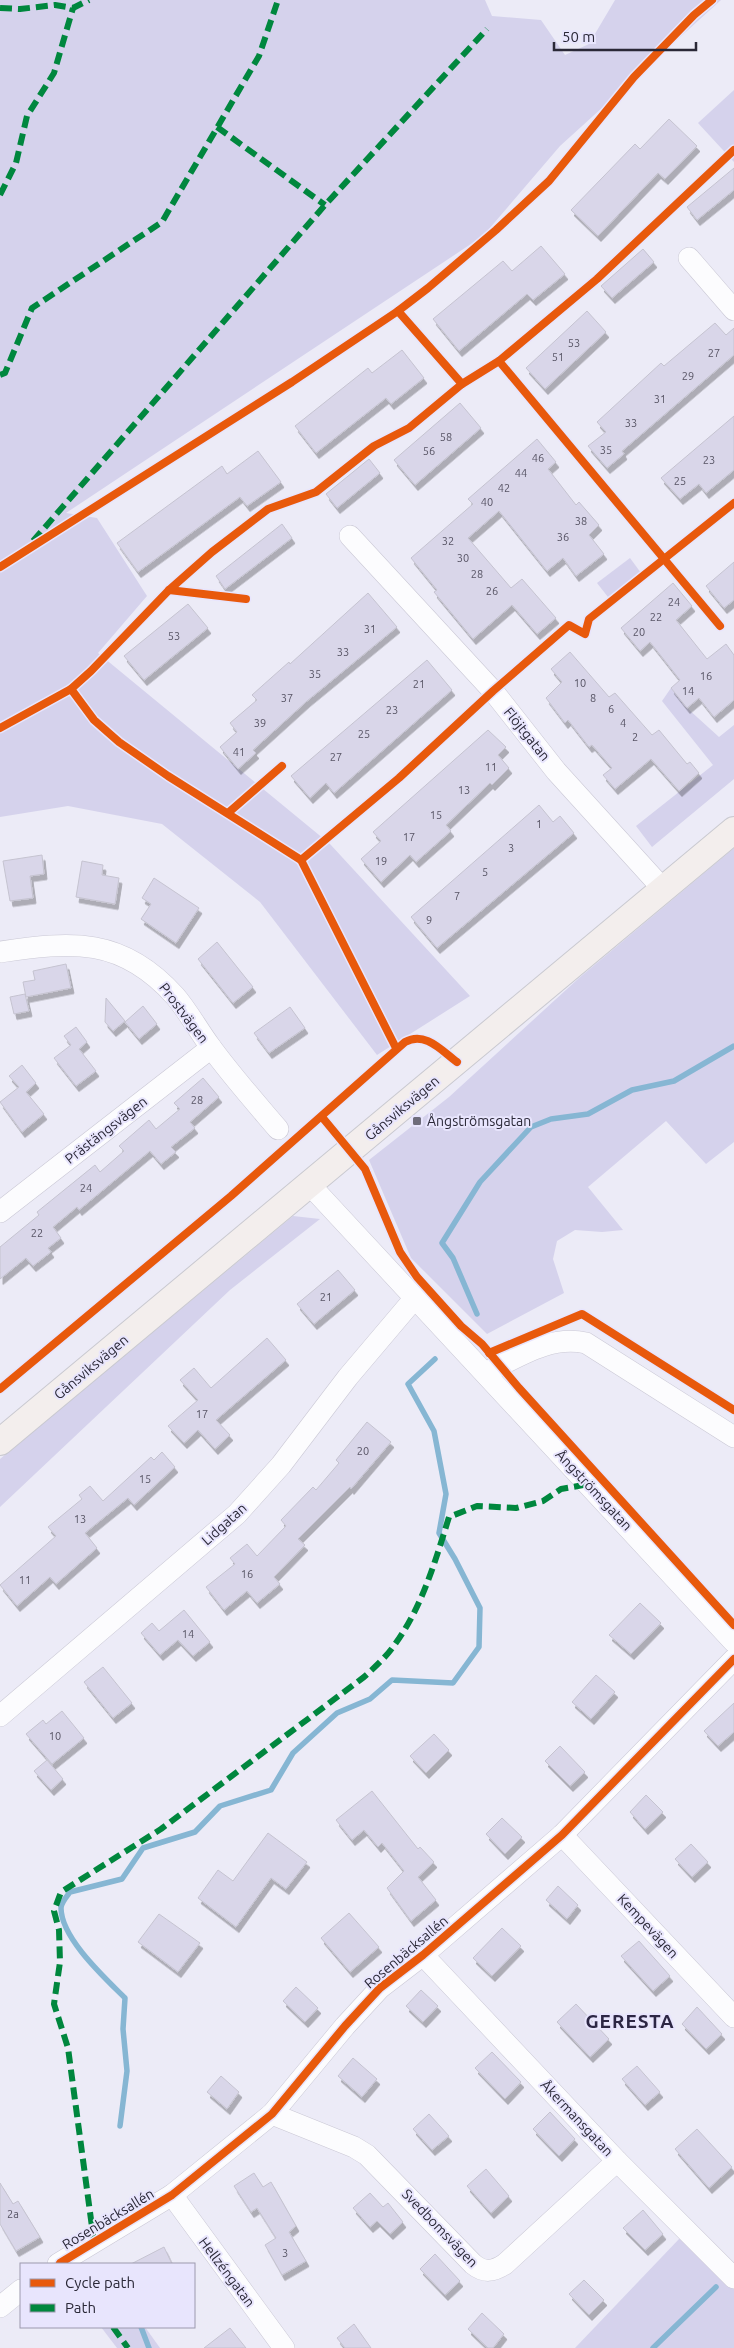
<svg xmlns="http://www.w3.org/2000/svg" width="734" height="2348" font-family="Ubuntu,sans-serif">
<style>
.green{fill:#d5d2ec}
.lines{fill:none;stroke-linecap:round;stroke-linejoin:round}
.stream{stroke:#86b6d3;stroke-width:5.5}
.building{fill:#d9d6e9;stroke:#c5c3d0;filter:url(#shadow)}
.minor-casing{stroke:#cac8d5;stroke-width:22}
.major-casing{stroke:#c9c9d0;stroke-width:28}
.minor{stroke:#fcfcfe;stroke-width:21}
.major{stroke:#f3eeed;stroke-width:26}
.quiet{stroke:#00873e;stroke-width:6;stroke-dasharray:12 6;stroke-linecap:butt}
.cycleway-casing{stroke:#e8e5fd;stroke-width:11}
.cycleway{stroke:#e8590c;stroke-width:8}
.poi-dot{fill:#6e6c7a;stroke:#e8e5fd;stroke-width:2}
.labels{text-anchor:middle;stroke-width:4;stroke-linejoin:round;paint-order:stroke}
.number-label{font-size:11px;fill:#575464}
.street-label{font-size:14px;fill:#2a2837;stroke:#e8e5fd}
.poi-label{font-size:14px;fill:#2a2837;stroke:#e8e5fd;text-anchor:start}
.district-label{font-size:19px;font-weight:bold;letter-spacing:1px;fill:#2c2644;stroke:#e8e5fd}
</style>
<defs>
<filter id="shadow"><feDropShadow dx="3" dy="5.5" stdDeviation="0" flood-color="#0004"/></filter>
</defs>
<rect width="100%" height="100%" fill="#ecebf7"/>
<g class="green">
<path d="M0,0h485l7,16 49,4 24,35 24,-11 26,-44h106l-161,146 -77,90 -417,277 31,5 50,78 -49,57 232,191 140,152 -93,59 -117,-153 -98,-78 -94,-18 -68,11z"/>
<path d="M734,90v72l-36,-39z"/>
<path d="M630,558l11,15 -33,24 -11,-14z"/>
<path d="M671,688l16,20 32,29 15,-12v54l-82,68 -16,-21 77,-61 -51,-64z"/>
<path d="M734,848v294l-28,22 -40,-43 -78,66 35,43 -21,2 -27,-2 -18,11 -4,18 11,34 -77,41 -76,-76 -42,-98 80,-63 130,-119z"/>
<path d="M293,1216l27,3 -90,71 -230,217v-48z"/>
<path d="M680,2238l54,51v59h-159z"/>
<path d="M101,2327h44l15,21h-43z"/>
</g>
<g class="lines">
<g class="stream">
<path d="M477,1314l-24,-56 -11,-15 38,-61 51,-55 20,-8 37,-5 44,-24 42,-9 60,-35"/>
<path d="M120,2126l7,-55 -4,-42 2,-31c-20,-20 -64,-60 -64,-90 0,-5 6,-12 9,-16l52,-13 21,-31 52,-16 25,-26 51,-16 22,-37 44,-40 33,-14 22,-19 61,3 26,-36 1,-39 -25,-49 -16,-26 7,-39 -12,-63 -26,-47 27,-25"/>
<path d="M141,2327l8,21"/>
<path d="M653,2348l63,-61"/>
</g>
</g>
<g class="building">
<path d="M669,119l28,27 -32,33 -7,-6 -60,63 -27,-26 64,-66 5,5z"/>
<path d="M734,168v22l-37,30 -10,-13z"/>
<path d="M541,246l24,28 -32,26 -6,-6 -68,57 -26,-32 70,-58 9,10z"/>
<path d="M643,249l11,13 -42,36 -11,-12z"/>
<path d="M587,311l19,21 -61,57 -19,-21z"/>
<path d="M715,323l11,12 8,-7v27l-112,96 2,3 -17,14 -19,-22 18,-14 -9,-10 64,-59 3,3z"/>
<path d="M402,350l22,28 -33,26 -5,-6 -70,55 -21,-27 73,-58 4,5z"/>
<path d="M460,403l21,25 -66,57 -21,-25z"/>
<path d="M734,416v54l-28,23 -7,-9 -19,15 -19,-21z"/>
<path d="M537,439l19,23 -8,7 28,36 3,-3 20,23 -10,10 15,19 -28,22 -13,-18 -16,13 -48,-60 -31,27 43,50 11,-9 34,39 -19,16 -25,-29 -39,34 -39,-47 3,-2 -26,-32 62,-54 -5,-5z"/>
<path d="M258,451l23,31 -34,24 -7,-9 -102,75 -21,-29 105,-77 5,8z"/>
<path d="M369,459l11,14 -43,35 -11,-14z"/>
<path d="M282,524l10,14 -67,51 -9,-13z"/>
<path d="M734,562v38l-10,8 -18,-22z"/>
<path d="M673,583l19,23 -16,14 31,39 19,-15 8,11v45l-20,17 -15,-19 -12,10 -16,-20 9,-8 -30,-38 -10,9 -19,-23z"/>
<path d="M368,593l29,34 -90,74 -54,49 3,3 -18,16 -18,-22 17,-15 -7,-9 27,-23 -5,-5 10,-9 27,-24 1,2z"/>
<path d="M188,604l20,24 -64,52 -20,-24z"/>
<path d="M570,652l39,45 6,-4 37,42 7,-5 28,34 3,-2 9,11 -20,18 -28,-32 -36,30 -12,-14 9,-7 -20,-23 -3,2 -21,-27 -3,3 -19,-25 16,-16 -11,-13z"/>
<path d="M427,660l25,30 -118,103 -8,-10 -16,15 -19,-22z"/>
<path d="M488,730l18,17 -8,8 11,13 -17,17 -2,-2 -44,42 5,6 -35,31 -6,-7 -29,27 -20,-23 20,-18 -8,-9z"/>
<path d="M539,805l14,17 7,-6 14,17 -137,115 -26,-31z"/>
<path d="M42,855l2,19 -14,2 3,22 -23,3 -7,-40z"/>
<path d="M82,861l21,4 -1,10 17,3 -4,26 -39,-7z"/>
<path d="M154,878l45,30 -23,35 -35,-24 10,-15 -9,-6z"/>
<path d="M217,942l36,45 -20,16 -35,-44z"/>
<path d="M66,964l5,24 -45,9 -3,-15 12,-2 -2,-9z"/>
<path d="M25,994l4,17 -15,3 -4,-17z"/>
<path d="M106,998l19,23 -12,10 -8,-9z"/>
<path d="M143,1006l14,18 -18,15 -14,-17z"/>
<path d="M290,1007l15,21 -36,25 -15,-20z"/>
<path d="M76,1027l11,15 -8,7 17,22 -20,15 -22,-28 17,-13 -7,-9z"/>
<path d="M22,1065l14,18 -10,9 18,22 -22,18 -22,-30 19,-15 -10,-11z"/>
<path d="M203,1078l16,19 -29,25 5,6 -24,19 5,5 -15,12 -11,-13 -71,59 -2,-3 -24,20 8,11 -13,10 3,4 -18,14 -7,-8 -26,21v-32l39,-32 -2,-3 58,-47 5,7 24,-21 -5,-5 30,-26 7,9 24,-20 -6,-6z"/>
<path d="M338,1270l17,20 -41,34 -17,-20z"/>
<path d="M267,1338l19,22 -70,60 14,15 -15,14 -17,-19 -14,13 -16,-17 30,-26 -18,-20 14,-12 17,20z"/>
<path d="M367,1422l24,20 -40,47 -1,-2 -52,52 7,6 -31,32 6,7 -23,19 -10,-12 -23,19 -18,-23 29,-23 -5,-6 17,-14 10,12 29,-30 -5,-6 32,-33 3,3 23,-27 -3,-3z"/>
<path d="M162,1452l13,15 -41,38 -6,-7 -43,35 12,15 -41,36 -6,-7 -33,29 -17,-21 56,-49 -8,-9 34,-28 -3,-4 11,-9 13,15 48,-44 3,3z"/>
<path d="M640,1603l21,20 -30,31 -22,-19z"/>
<path d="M184,1610l26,32 -17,14 -15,-16 -18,15 -19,-22 11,-10 7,8z"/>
<path d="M103,1667l29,36 -19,15 -29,-36z"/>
<path d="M596,1675l19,17 -24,27 -19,-17z"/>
<path d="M734,1703v29l-16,14 -14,-15z"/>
<path d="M62,1711l22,27 -32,26 -26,-30 17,-14 3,4z"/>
<path d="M434,1734l15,16 -23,23 -16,-17z"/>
<path d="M560,1746l25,26 -15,14 -25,-25z"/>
<path d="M47,1760l16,19 -12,11 -17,-19z"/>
<path d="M372,1791l46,58 2,-2 14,15 -16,15 18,23 -25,21 -24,-33 17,-17 -22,-28 -4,4 -14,-17 -12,10 -16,-20z"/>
<path d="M646,1795l17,17 -18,17 -15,-17z"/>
<path d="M502,1818l20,19 -17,17 -19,-20z"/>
<path d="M268,1833l39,29 -21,27 -15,-11 -35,49 -38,-29 20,-28 15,11z"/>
<path d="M691,1844l17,18 -16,15 -17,-18z"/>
<path d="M558,1886l20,19 -11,14 -21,-19z"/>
<path d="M349,1913l30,34 -29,25 -29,-34z"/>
<path d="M159,1914l41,29 -22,29 -40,-30z"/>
<path d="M502,1928l19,18 -29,30 -19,-18z"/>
<path d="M639,1941l31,35 -17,15 -32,-35z"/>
<path d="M296,1987l22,21 -13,14 -22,-21z"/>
<path d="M421,1990l17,16 -15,16 -17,-16z"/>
<path d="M576,2004l33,35 -19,18 -33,-35z"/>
<path d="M697,2007l25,27 -16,15 -24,-25z"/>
<path d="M492,2052l29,30 -16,17 -30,-31z"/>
<path d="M353,2058l24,21 -15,18 -24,-21z"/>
<path d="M637,2066l23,26 -15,13 -23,-26z"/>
<path d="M221,2076l18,16 -12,17 -20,-17z"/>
<path d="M550,2112l25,27 -16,17 -26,-27z"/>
<path d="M429,2114l20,22 -17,14 -19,-21z"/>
<path d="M697,2129l35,38 -23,21 -34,-39z"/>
<path d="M486,2169l23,27 -18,17 -24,-27z"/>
<path d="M254,2173l9,14 8,-5 25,44 -7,6 17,29 -24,14 -17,-30 11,-7 -19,-30 -6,4 -17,-26z"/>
<path d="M0,2183l13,21 5,-3 22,36 -24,14 -16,-27z"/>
<path d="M370,2193l13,14 5,-4 15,19 -13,12 -13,-13 -7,6 -17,-19z"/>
<path d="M643,2210l20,24 -18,16 -22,-22z"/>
<path d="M164,2247l8,17h-41z"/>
<path d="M435,2254l25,27 -15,14 -25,-26z"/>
<path d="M584,2280l20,20 -15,15 -20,-21z"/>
<path d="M482,2313l22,21 -11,14h-5l-20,-19z"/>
<path d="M354,2324l17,24h-26l-8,-10z"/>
<path d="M230,2328l16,20h-42z"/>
</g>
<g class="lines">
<g class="minor-casing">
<g id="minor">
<path d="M689,258l45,52"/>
<path d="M350,536l143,155 63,80 107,118"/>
<path d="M0,952c72,-11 122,-15 175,44 13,15 23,34 35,50 21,29 45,56 68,83"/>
<path d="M310,1185l424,457"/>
<path d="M0,1212l211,-164"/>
<path d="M487,1372c31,-15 63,-37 99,-29l148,94"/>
<path d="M0,1716l237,-202 44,-49 67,-88 66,-78"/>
<path d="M562,1835l172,182"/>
<path d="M423,1955l194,206 117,117"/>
<path d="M272,2114l82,33 13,8 106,109c11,9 20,8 32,0l112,-103"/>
<path d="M172,2195l112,153"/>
<path d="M58,2264l114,-69 100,-81 73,-88 35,-38 43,-33 139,-120 172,-176"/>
<path d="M0,2307l21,-17"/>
</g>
</g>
<g class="major-casing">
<path id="major" d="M0,1442l734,-612"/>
</g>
<use href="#minor" class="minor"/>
<use href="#major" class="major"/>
<g class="quiet">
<path d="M0,8l20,1 35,-4 18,3 16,-8"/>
<path d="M217,127l108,78"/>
<path d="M0,195l16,-32 11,-47 27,-43 19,-65"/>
<path d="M0,375l5,-2 27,-65 130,-86 97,-166 19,-56"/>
<path d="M33,541l292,-336 162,-176"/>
<path d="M94,2242l-26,-194 -14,-44 6,-42 -1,-32 -5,-19 7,-19 100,-63 203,-152c10,-9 21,-19 29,-30 29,-39 42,-85 56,-130l28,-11 39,2 27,-7 18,-12 28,-5"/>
<path d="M113,2327l15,21"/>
</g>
<g class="cycleway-casing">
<g id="cycleway">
<path d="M398,311l64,73"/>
<path d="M499,361l221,265"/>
<path d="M0,567l292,-185 106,-71 30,-23 68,-58 53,-49 85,-104 60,-62 18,-15"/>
<path d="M169,590l77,9"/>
<path d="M71,689l23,31 25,22 49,34 133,84 95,188"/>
<path d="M0,728l71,-39 20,-18 78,-81 43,-38 56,-43 48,-17 58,-46 35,-18 53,-44 37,-23 98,-82 137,-129"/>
<path d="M228,813l54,-47"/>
<path d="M301,860l98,-82 94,-87 76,-66 16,9 4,-15 145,-116"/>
<path d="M322,1117l43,52 35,83 17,25 44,49 21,18 37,44 215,237"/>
<path d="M489,1353l93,-39 152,96"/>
<path d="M0,1389l231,-193 174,-154c20,-11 36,8 52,20"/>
<path d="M61,2264l-1,-1 112,-68 100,-81 73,-88 35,-38 43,-33 139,-120 172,-176"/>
</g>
</g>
<use href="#cycleway" class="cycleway"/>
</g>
<rect class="poi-dot" x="412" y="1116" width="10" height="10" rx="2.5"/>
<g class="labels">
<g class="number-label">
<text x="574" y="347">53</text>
<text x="714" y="357">27</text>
<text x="558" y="361">51</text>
<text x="688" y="380">29</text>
<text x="660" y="403">31</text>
<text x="631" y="427">33</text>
<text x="446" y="441">58</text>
<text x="606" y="454">35</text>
<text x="429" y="455">56</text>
<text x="538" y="462">46</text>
<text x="709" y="464">23</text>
<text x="521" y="477">44</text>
<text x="680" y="485">25</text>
<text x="504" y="492">42</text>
<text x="487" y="506">40</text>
<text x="581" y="525">38</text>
<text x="563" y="541">36</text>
<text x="448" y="545">32</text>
<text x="463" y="562">30</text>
<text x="477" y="578">28</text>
<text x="492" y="595">26</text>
<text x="674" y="606">24</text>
<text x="656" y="621">22</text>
<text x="370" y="633">31</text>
<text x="639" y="636">20</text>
<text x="174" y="640">53</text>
<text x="343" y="656">33</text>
<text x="315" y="678">35</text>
<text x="706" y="680">16</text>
<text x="580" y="687">10</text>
<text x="419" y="688">21</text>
<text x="688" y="695">14</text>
<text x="287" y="702">37</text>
<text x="593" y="702">8</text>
<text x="611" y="713">6</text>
<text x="392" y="714">23</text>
<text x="260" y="727">39</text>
<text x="623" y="727">4</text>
<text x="364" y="738">25</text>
<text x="635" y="741">2</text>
<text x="239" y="756">41</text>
<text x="336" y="761">27</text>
<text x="491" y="771">11</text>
<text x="464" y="794">13</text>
<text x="436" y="819">15</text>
<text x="539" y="828">1</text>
<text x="409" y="841">17</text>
<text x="511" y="852">3</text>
<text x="381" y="865">19</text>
<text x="485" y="876">5</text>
<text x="457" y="900">7</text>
<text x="429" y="924">9</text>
<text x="197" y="1104">28</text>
<text x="86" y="1192">24</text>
<text x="37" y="1237">22</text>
<text x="326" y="1301">21</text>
<text x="202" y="1418">17</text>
<text x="363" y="1455">20</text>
<text x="145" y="1483">15</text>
<text x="80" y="1523">13</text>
<text x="247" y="1578">16</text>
<text x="25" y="1584">11</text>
<text x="188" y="1638">14</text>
<text x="55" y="1740">10</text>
<text x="13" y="2218">2a</text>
<text x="285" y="2257">3</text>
</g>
<g class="street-label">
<text transform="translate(527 734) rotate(51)" y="5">Flöjtgatan</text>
<text transform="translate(184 1013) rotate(53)" y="5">Prostvägen</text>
<text transform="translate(402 1108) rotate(-40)" y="5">Gånsviksvägen</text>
<text transform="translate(106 1130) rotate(-38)" y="5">Prästängsvägen</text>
<text transform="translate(91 1367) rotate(-40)" y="5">Gånsviksvägen</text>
<text transform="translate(594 1490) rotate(47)" y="5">Ångströmsgatan</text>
<text transform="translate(224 1524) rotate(-42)" y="5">Lidgatan</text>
<text transform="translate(648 1926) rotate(47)" y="5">Kempevägen</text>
<text transform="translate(406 1952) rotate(-40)" y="5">Rosenbäcksallén</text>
<text transform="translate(577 2118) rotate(47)" y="5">Åkermansgatan</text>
<text transform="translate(108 2219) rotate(-31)" y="5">Rosenbäcksallén</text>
<text transform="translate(440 2228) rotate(46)" y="5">Svedbomsvägen</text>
<text transform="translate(227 2272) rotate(53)" y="5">Hellzéngatan</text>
</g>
<g class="poi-label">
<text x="427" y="1126">Ångströmsgatan</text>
</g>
<g class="district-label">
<text x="630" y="2028">GERESTA</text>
</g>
</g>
<rect x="20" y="2263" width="175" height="65" fill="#e8e5fd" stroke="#9c99ae"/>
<rect x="30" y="2279" width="25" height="8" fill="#e8590c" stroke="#9c99ae"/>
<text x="65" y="2288" font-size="15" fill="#2a2837">Cycle path</text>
<rect x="30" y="2304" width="25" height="8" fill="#00873e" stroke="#9c99ae"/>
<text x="65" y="2313" font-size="15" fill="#2a2837">Path</text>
<path d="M554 42v8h142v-8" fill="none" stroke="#2a2837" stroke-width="2.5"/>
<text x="562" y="42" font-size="15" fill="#2a2837" stroke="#e8e5fd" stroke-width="4" paint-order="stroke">50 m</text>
</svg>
